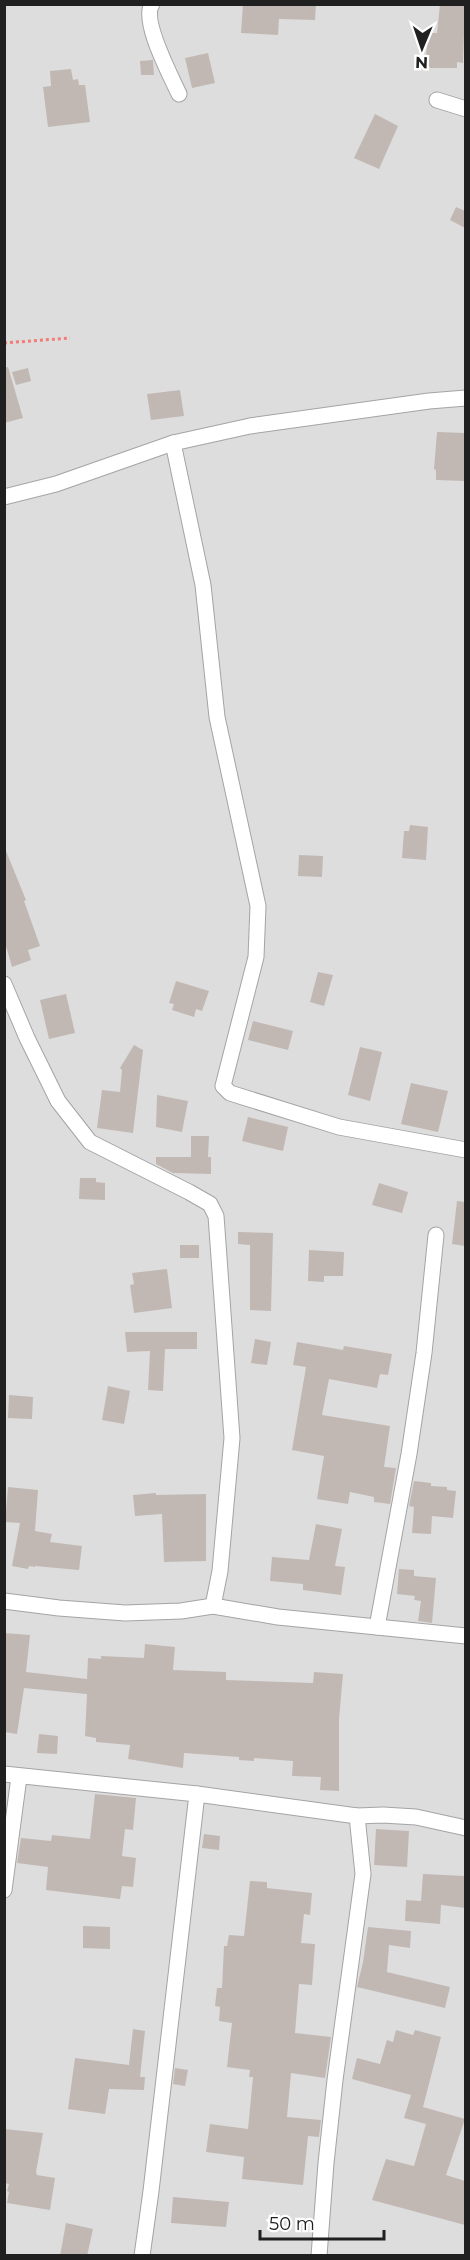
<svg xmlns="http://www.w3.org/2000/svg" width="470" height="2260" font-family="Montserrat,sans-serif">
<style>
.residential{fill:#dedddd}
.building{fill:#c1b8b4}
.lines{fill:none;stroke-linecap:round;stroke-linejoin:round}
.street-casing{stroke:#a4a4a4;stroke-width:17}
.path{stroke:#f27c77;stroke-width:3;stroke-dasharray:3 3;stroke-linecap:butt}
.street{stroke:#fff;stroke-width:15}
</style>
<rect width="100%" height="100%" fill="#f0ede7"/>
<rect class="residential" x="5" y="5" width="460" height="2250"/>
<g class="building">
<path d="M243,4h73l-1,16 -36,-1 -1,16 -37,-2z"/>
<path d="M440,4h25l-2,59 -6,-1v6h-32l3,-35h9z"/>
<path d="M208,53l7,30 -23,5 -7,-30z"/>
<path d="M153,60l1,15h-13l-1,-14z"/>
<path d="M71,69l2,11 5,-1 1,6h6l5,37 -42,5 -5,-40 8,-1 -1,-15z"/>
<path d="M375,114l23,12 -19,43 -25,-11z"/>
<path d="M456,207l9,4v17l-15,-8z"/>
<path d="M8,367l15,51 -19,5v-55z"/>
<path d="M28,368l3,13 -15,4 -4,-13z"/>
<path d="M180,390l4,26 -33,4 -4,-26z"/>
<path d="M437,432l28,1v48l-29,-1v-10l-2,-1z"/>
<path d="M410,825l18,2 -2,33 -24,-2 2,-27h5z"/>
<path d="M4,846l22,54 -2,1 16,45 -12,4 3,10 -19,7 -8,-28z"/>
<path d="M299,855l24,1 -1,21 -24,-1z"/>
<path d="M318,972l15,3 -9,31 -14,-4z"/>
<path d="M176,981l33,10 -7,20 -6,-2 -2,8 -22,-7 2,-6 -5,-1z"/>
<path d="M66,994l9,39 -26,6 -9,-39z"/>
<path d="M253,1021l40,10 -5,19 -40,-10z"/>
<path d="M134,1045l9,5 -10,83 -36,-5 5,-38 18,2 2,-22 -2,-2z"/>
<path d="M360,1047l22,5 -12,49 -22,-6z"/>
<path d="M411,1083l37,8 -10,41 -37,-8z"/>
<path d="M157,1095l31,6 -6,31 -26,-5z"/>
<path d="M248,1117l40,10 -5,24 -41,-10z"/>
<path d="M191,1136h18l-1,21h3v17l-38,-1 -17,-9v-7h35z"/>
<path d="M80,1178h16v4l9,1v17l-26,-1z"/>
<path d="M379,1183l29,9 -6,21 -30,-8z"/>
<path d="M457,1201l8,1v44l-13,-2z"/>
<path d="M238,1232l35,1 -2,78 -21,-1v-65l-12,-1z"/>
<rect x="180" y="1245" width="19" height="13"/>
<path d="M309,1250l35,2 -1,24h-19v6l-16,-1z"/>
<path d="M167,1269l5,39 -38,5 -4,-28 4,-1 -2,-11z"/>
<path d="M125,1332h72v17h-32l-2,42 -15,-1 2,-39 -23,1z"/>
<path d="M255,1339l16,3 -4,23 -16,-2z"/>
<path d="M297,1342l46,8 1,-4 48,8 -4,21 -8,-1 -3,14 -48,-9 -7,36 68,11 -6,41 12,1 -6,36 -16,-2v-5l-24,-5 -2,12 -31,-5 7,-43 -32,-6 14,-83 -13,-2z"/>
<path d="M108,1386l22,5 -6,33 -22,-4z"/>
<path d="M9,1395l24,2 -1,22 -24,-1z"/>
<path d="M414,1481l17,2v3l16,1v3l9,1 -3,27 -21,-2 -1,18 -19,-1 2,-26 -5,-1z"/>
<path d="M8,1487l30,3 -3,41 17,3 -2,8 32,4 -3,24 -44,-4v1l-6,-1 -1,3 -16,-3 8,-43 -15,-1z"/>
<path d="M156,1493v2l50,-1v67l-42,1 -2,-48 -27,2 -2,-21z"/>
<path d="M316,1524l26,5 -7,37 10,1 -4,28 -38,-5v-6l-33,-3 2,-24 37,3z"/>
<path d="M399,1569l15,1v6l22,2 -4,45 -14,-2 3,-20 -7,-1 1,-4 -18,-2z"/>
<path d="M4,1633l26,2 -4,37 61,7 1,-21 13,1v-3l43,2 1,-14 30,3 -2,23 53,2v8l87,3 1,-11 29,2 -4,45v72l-19,-1 1,-13 -29,-1 1,-15 -39,-3v3l-15,-1v-3l-55,-4 -1,15 -55,-9 2,-14 -34,-3v-4l-11,-2 2,-42 -63,-6 -7,46 -13,-2z"/>
<path d="M39,1734l19,2 -1,18 -20,-1z"/>
<path d="M95,1794l41,4 -3,32 -8,-1 -3,27 14,2 -3,29 -11,-1 -2,13 -74,-9 2,-23 -31,-4 4,-25 30,3 1,-6 38,4z"/>
<path d="M376,1829l33,2 -2,36 -33,-2z"/>
<path d="M204,1834l16,2 -1,14 -17,-2z"/>
<path d="M423,1874l42,2v32l-24,-3 -1,19 -35,-3 1,-21 15,1z"/>
<path d="M250,1881l17,1v6l45,5 -2,22 -6,-1 -3,29 14,1 -3,41 -13,-1 -4,49 36,4 -6,41 -34,-5 -4,44 34,3 -2,17 -11,-1 -5,49 -61,-6 2,-22 -38,-5 4,-28 38,5 5,-52h-4l1,-7 -23,-3 5,-44 -13,-2 1,-14 -5,-1 2,-18h5l2,-42h3l2,-11 15,1z"/>
<path d="M83,1926l27,1v22l-27,-1z"/>
<path d="M368,1927l43,4 -1,17 -21,-3 -2,27 63,15 -5,21 -88,-21 6,-25z"/>
<path d="M133,2029l12,2 -5,46h5l-1,13 -35,-1 -4,25 -37,-5 7,-51 54,7z"/>
<path d="M396,2030l17,5 2,-5 26,7 -18,70 42,12 -19,56 19,6v44l-93,-25 14,-41 28,7 12,-42 -22,-6 7,-23 -59,-16 5,-21 23,6 7,-24 6,2z"/>
<path d="M175,2068l13,2 -3,16 -12,-2z"/>
<path d="M4,2129l39,4 -7,39 1,3 18,3 -5,32 -43,-7 2,-11 -2,-1 2,-7 -5,-1z"/>
<path d="M173,2197l56,5 -3,25 -55,-4z"/>
<path d="M66,2223l27,6 -6,27h-27z"/>
</g>
<g class="lines">
<g class="street-casing">
<g id="street">
<path d="M152,4c-11,17 19,72 27,90"/>
<path d="M437,100l29,9"/>
<path d="M173,443l30,142 14,132 41,189 -2,51 -33,129 7,7 109,34 127,23"/>
<path d="M4,497l52,-13 117,-41 77,-17 179,-25 37,-3"/>
<path d="M4,984l23,54 31,63 32,41 99,50 21,12 6,12 16,222 -12,133 -7,35"/>
<path d="M4,1601l55,7 66,5 56,-2 32,-5 65,11 188,19"/>
<path d="M377,1627l32,-173 15,-101 12,-118"/>
<path d="M4,1774l193,20 160,22 26,-1 33,2 50,11"/>
<path d="M4,1890l15,-113"/>
<path d="M142,2256l9,-65 46,-397"/>
<path d="M319,2256l7,-93 9,-83 28,-206 -6,-58"/>
</g>
</g>
<path class="path" d="M4,343l66,-5"/>
<use href="#street" class="street"/>
</g>
<rect width="470" height="2260" fill="none" stroke="#202020" stroke-width="12"/>
<g transform="translate(422 48) rotate(182)" stroke="#ffffff" stroke-width="4.5" paint-order="stroke">
<path d="M0-4.5L10 22L0 15L-10 22Z" fill="#202020"/>
<text y="-9" font-size="16" font-weight="bold" text-anchor="middle" fill="#202020">N</text>
</g>
<path d="M260 2230v9h124v-9" fill="none" stroke="#202020" stroke-width="3"/>
<text x="269" y="2230" font-size="18" fill="#202020" stroke="#ffffff" stroke-width="4.5" paint-order="stroke">50 m</text>
</svg>
